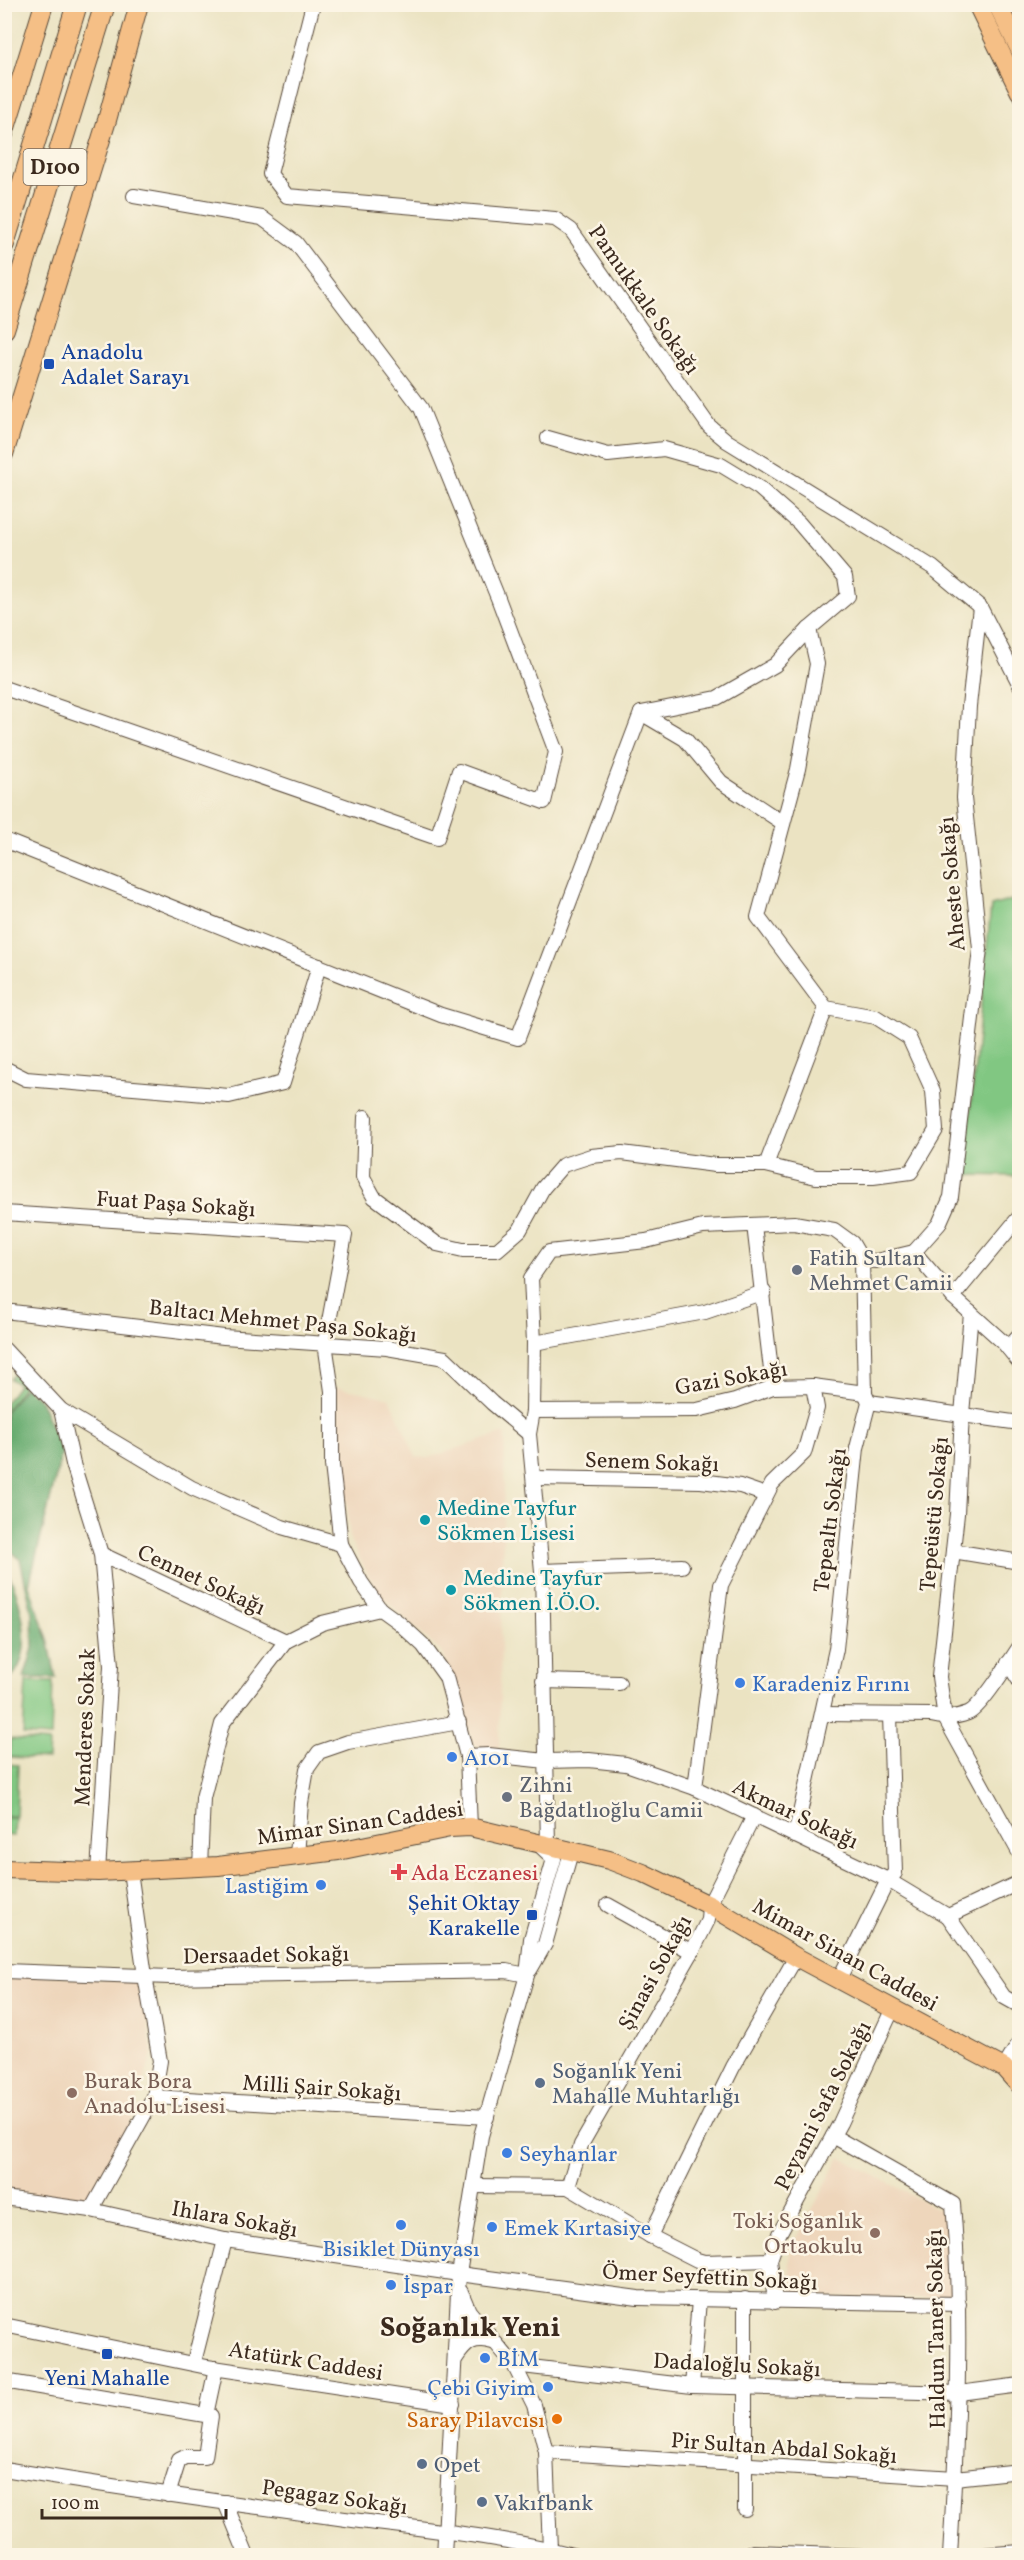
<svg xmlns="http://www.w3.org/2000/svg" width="1024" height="2560" font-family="Vollkorn,serif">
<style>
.built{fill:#eed6bb}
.green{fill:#81c782;stroke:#5e7850;stroke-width:1.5}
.forest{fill:#68ac70;stroke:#526b47;stroke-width:1.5}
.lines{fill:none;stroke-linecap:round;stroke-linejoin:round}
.minor-casing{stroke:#554637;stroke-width:16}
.major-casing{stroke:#554637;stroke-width:20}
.highway-casing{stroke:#554637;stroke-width:22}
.minor{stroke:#fff;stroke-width:14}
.major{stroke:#f5bf86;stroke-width:18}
.highway{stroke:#f5bf86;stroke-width:20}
.transit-dot{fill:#1a4fb4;stroke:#fcf5e5;stroke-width:2}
.worship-dot{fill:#6b7280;stroke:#fcf5e5;stroke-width:2}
.culture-dot{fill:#0f9aa8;stroke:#fcf5e5;stroke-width:2}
.shop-dot{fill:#3f7fe0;stroke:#fcf5e5;stroke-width:2}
.health-dot{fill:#e0444e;stroke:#fcf5e5;stroke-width:2}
.service-dot{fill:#5c6f8a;stroke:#fcf5e5;stroke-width:2}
.education-dot{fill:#8d6e63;stroke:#fcf5e5;stroke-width:2}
.food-dot{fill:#e8710a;stroke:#fcf5e5;stroke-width:2}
.labels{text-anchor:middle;stroke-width:5;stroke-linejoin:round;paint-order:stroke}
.shield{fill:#fcf5e5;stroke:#75675a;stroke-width:1.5}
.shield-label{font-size:21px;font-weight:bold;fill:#3b2a1e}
.street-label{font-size:22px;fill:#3b2a1e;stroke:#fcf5e5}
.transit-label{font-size:22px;fill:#164399;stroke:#fcf5e5;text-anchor:start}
.worship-label{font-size:22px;fill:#5b616d;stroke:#fcf5e5;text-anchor:start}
.culture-label{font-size:22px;fill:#0d838f;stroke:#fcf5e5;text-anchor:start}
.shop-label{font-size:22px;fill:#366cbe;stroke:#fcf5e5;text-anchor:start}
.health-label{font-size:22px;fill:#be3a42;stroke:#fcf5e5;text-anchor:start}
.service-label{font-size:22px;fill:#4e5e75;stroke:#fcf5e5;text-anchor:start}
.education-label{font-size:22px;fill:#785e54;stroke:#fcf5e5;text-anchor:start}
.food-label{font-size:22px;fill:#c56008;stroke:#fcf5e5;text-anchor:end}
.district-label{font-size:28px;font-weight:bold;fill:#3b2a1e;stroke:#fcf5e5}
</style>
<rect width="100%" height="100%" fill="#fcf5e5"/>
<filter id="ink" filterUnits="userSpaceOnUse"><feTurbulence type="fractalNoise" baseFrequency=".0167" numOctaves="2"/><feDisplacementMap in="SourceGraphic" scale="12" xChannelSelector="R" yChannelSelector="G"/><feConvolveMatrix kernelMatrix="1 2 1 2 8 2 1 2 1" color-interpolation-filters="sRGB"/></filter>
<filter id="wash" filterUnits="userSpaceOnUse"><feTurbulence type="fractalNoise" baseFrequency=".008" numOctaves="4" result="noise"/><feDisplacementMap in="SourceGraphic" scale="24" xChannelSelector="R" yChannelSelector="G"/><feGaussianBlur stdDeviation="1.35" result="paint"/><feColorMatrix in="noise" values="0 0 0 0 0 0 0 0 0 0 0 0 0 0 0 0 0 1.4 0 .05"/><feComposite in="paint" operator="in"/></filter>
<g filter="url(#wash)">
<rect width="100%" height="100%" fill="#ebe3c2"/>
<g class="built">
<path d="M336,1387l54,11 26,59 12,1 77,-25 -6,316 -19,-1 -7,-5 -30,-89 -66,-62 -27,-52z"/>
<path d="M5,1972l131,10 10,25 6,48 -24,75 -43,72 -80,-12z"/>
<path d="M840,2157l109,58 3,83 -162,-1v-46z"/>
</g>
<g class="green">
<path d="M1019,898v278l-55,-1 27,-269z"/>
<path d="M14,1374l10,11 -19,26v-8l14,-19 -9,-5z"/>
<path d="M26,1681l27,1 -2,55 -28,-2z"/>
<path d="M10,1739l39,3 -1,17 -39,-2z"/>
<path d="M5,1764l13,1 -2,51h-11z"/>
<path d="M5,1817h10l-1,19 -9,-1z"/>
</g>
<g class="forest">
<path d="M25,1387l15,13 22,52 -33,133 20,58 7,35h-32l9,-30 -1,-35 -12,-54 -15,-13v-134z"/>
<path d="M4,1566c17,27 35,96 1,116z"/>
</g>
</g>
<g filter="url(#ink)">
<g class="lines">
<g class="minor-casing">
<g id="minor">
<path d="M313,4l-43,170 17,22 268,23 16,11 138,196 18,15 205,126 48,40 40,78"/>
<path d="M548,438l60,17 56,-6 57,16 38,23 40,35 46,54 3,19 -39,33 -34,36 -58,33 -76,15 44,26 36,43 62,41"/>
<path d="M4,688l433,150 22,-67 85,31 12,-50 -58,-154 -77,-190 -125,-165 -34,-25 -128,-22"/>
<path d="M4,840l437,175 77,23 123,-325"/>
<path d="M4,1068l22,11 203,17 54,-13 36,-117"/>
<path d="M365,1117l-2,60 11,20 63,47 26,6h34l23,-20 23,-42 20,-23 28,-9 31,-3 93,12h51l50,12h57l38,-5 25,-42 -3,-39 -24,-53 -33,-21 -50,-9 -68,-91 40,-148 19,-105 -8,-35"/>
<path d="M766,1165l60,-157"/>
<path d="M4,1213l341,22 -20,108 7,48v74l9,79 20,38 19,27 18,13 25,23 23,32 21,79 3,71"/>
<path d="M754,1225l19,162"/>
<path d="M914,1252l25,-28 12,-27 29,-248 -16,-151 5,-92 11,-99"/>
<path d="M914,1252l39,45 50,45 17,21"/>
<path d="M953,1297l67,-81"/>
<path d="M4,1311l220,26 163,11 58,10 47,45 37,31"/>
<path d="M971,1313l-9,101 -5,100 -18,163 6,41 75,136"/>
<path d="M534,1343l171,-31 59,-20"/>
<path d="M1008,1348l12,-13"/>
<path d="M4,1349l57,61 131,78 90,39 59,17"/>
<path d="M869,1402l151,21"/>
<path d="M61,1410l12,54 28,90 10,112 -13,206"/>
<path d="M533,1411l164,-1 38,-9 38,-14 40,-1 52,7"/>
<path d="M535,1478l166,3 39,5 26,9"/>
<path d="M953,1551l67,11"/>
<path d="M101,1554l185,87"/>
<path d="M542,1571l140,-5"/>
<path d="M1008,1663l12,19"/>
<path d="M543,1681l76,2"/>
<path d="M822,1714l109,1c12,3 24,3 37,-2 13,-5 43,-54 52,-67"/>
<path d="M467,1756l22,-1 57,6 43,-1 37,4 69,24 193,92 60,36 56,81 16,9"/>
<path d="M695,1788l26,-203 51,-101 32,-31 13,-45 -4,-22"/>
<path d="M795,1836l41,-187 21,-201 12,-46 -4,-9 -3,-133 14,1 38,-9"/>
<path d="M548,1844l-6,-273 -13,-137 4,-23 1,-68 -3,-65 18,-26 97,-11 57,-14 91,-4 40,7 18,13 10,17"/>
<path d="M297,1856l4,-53 6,-34 12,-17 29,-10 111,-20"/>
<path d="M200,1867l3,-69 19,-74 64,-83 36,-18 58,-14"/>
<path d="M608,1905l84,47"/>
<path d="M948,1916l72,-34"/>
<path d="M530,1970l15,-26 26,-92"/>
<path d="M4,1971l166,6 336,-6 21,4"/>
<path d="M839,1979l49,-99 7,-7 -5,-158"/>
<path d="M1004,2068l16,-27"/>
<path d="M154,2097l333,20"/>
<path d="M833,2136l120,68c10,117 4,234 -3,352"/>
<path d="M474,2186l94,1 82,49 47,24 7,2 66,-2 9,-26 61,-111 53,-115"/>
<path d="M568,2187l13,-42 111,-193 16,-32 1,-15 45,-89"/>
<path d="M4,2198l87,12 134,30 234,34 179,24 321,6"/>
<path d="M91,2210l63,-113 6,-36 -15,-85 -15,-105"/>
<path d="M650,2236l83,-169 63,-110"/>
<path d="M770,2260l5,42"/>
<path d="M461,2292l8,19 45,54 20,40 12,47 4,97 2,7"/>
<path d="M4,2325l203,42 246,37"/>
<path d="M456,2358c10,-15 18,-22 37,-16"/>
<path d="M194,2362l31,-122"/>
<path d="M514,2365l178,21 267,7 61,-8"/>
<path d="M4,2381l207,35 -6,41h-20l-6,3 -11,35"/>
<path d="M692,2386l7,-86"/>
<path d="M206,2415l10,-47"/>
<path d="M546,2452l409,26 65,-7"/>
<path d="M4,2469c119,20 237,36 356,52 72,9 146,16 216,35"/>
<path d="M225,2502l22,54"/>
<path d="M745,2509v-210"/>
<path d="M4,2554l10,2"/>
<path d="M444,2556l15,-282 22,-138 46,-161 4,-36 23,-80 -17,-16"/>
<path d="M741,2556l12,-4 111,4"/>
<path d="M972,2556l48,-4"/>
</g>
</g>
<g class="major-casing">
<g id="major">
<path d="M977,4l43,88"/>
<path d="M997,4l23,46"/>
<path d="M4,134l40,-130"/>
<path d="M4,454l103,-334 32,-116"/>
<path d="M4,1869l94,3 120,-6 120,-15 112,-23 20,-1 139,33 34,13 66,32 87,52 208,111 16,18"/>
</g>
</g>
<g class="highway-casing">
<g id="highway">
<path d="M4,244l73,-240"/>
<path d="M4,329l101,-325"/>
</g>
</g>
<use href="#minor" class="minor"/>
<use href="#major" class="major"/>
<use href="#highway" class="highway"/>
</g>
</g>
<g class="transit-dot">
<rect x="43" y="358" width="12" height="12" rx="3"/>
<rect x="526" y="1909" width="12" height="12" rx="3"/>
<rect x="101" y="2348" width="12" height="12" rx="3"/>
</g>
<g class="worship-dot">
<circle cx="797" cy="1270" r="6"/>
<circle cx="507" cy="1797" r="6"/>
</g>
<g class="culture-dot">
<circle cx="425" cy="1520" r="6"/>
<circle cx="451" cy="1590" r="6"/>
</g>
<g class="shop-dot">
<circle cx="740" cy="1683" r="6"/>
<circle cx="452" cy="1757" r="6"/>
<circle cx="321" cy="1885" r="6"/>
<circle cx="507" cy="2153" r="6"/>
<circle cx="401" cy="2225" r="6"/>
<circle cx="492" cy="2227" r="6"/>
<circle cx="391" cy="2285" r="6"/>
<circle cx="485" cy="2358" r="6"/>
<circle cx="548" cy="2387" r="6"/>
</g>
<path class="health-dot" d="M396 1863h6v6h6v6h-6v6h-6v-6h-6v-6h6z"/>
<g class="service-dot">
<circle cx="540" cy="2083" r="6"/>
<circle cx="422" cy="2464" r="6"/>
<circle cx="482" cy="2502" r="6"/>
</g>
<g class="education-dot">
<circle cx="72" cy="2093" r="6"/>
<circle cx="875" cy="2233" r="6"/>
</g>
<circle class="food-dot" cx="557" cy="2419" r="6"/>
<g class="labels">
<rect class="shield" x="23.5" y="149" width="63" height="36" rx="4.5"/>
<g class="shield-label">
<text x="55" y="174">D100</text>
</g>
<g class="street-label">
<text transform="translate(645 299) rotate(55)" y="8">Pamukkale Sokağı</text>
<text transform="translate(951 884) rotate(-95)" y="8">Aheste Sokağı</text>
<text transform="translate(176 1203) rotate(4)" y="8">Fuat Paşa Sokağı</text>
<text transform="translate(283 1320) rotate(6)" y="8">Baltacı Mehmet Paşa Sokağı</text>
<text transform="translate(731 1377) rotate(-10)" y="8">Gazi Sokağı</text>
<text transform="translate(652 1461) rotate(2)" y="8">Senem Sokağı</text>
<text transform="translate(933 1514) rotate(-85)" y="8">Tepeüstü Sokağı</text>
<text transform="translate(829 1520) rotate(-83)" y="8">Tepealtı Sokağı</text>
<text transform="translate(202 1579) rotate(25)" y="8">Cennet Sokağı</text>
<text transform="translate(84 1727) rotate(-88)" y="8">Menderes Sokak</text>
<text transform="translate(796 1813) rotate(25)" y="8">Akmar Sokağı</text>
<text transform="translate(360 1822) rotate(-8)" y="8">Mimar Sinan Caddesi</text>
<text transform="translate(266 1954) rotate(-1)" y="8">Dersaadet Sokağı</text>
<text transform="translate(846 1954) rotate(29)" y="8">Mimar Sinan Caddesi</text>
<text transform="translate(654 1972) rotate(-61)" y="8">Şinasi Sokağı</text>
<text transform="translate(322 2087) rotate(4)" y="8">Milli Şair Sokağı</text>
<text transform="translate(822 2105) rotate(-63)" y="8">Peyami Safa Sokağı</text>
<text transform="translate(235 2218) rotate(10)" y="8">Ihlara Sokağı</text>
<text transform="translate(710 2276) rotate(3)" y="8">Ömer Seyfettin Sokağı</text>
<text transform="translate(935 2329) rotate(-91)" y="8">Haldun Taner Sokağı</text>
<text transform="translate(306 2360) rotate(9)" y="8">Atatürk Caddesi</text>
<text transform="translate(737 2364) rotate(3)" y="8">Dadaloğlu Sokağı</text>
<text transform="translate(784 2447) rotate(4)" y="8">Pir Sultan Abdal Sokağı</text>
<text transform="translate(335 2496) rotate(8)" y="8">Pegagaz Sokağı</text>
</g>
<g class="transit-label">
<text x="61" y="359">Anadolu<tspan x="61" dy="25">Adalet Sarayı</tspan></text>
<text x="520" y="1910" text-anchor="end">Şehit Oktay<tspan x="520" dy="25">Karakelle</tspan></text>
<text x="107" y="2385" text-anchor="middle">Yeni Mahalle</text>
</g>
<g class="worship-label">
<text x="809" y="1265">Fatih Sultan<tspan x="809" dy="25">Mehmet Camii</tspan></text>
<text x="519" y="1792">Zihni<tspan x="519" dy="25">Bağdatlıoğlu Camii</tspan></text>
</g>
<g class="culture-label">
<text x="437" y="1515">Medine Tayfur<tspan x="437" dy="25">Sökmen Lisesi</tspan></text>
<text x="463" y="1585">Medine Tayfur<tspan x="463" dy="25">Sökmen İ.Ö.O.</tspan></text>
</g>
<g class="shop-label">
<text x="752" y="1691">Karadeniz Fırını</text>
<text x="464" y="1765">A101</text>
<text x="309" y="1893" text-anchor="end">Lastiğim</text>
<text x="519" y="2161">Seyhanlar</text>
<text x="504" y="2235">Emek Kırtasiye</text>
<text x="401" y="2256" text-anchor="middle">Bisiklet Dünyası</text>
<text x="403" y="2293">İspar</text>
<text x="497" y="2366">BİM</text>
<text x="536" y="2395" text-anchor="end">Çebi Giyim</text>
</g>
<g class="health-label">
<text x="411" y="1880">Ada Eczanesi</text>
</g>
<g class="service-label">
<text x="552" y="2078">Soğanlık Yeni<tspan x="552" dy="25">Mahalle Muhtarlığı</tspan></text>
<text x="434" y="2472">Opet</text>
<text x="494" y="2510">Vakıfbank</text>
</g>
<g class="education-label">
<text x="84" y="2088">Burak Bora<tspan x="84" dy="25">Anadolu Lisesi</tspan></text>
<text x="863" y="2228" text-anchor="end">Toki Soğanlık<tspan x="863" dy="25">Ortaokulu</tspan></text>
</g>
<g class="food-label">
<text x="545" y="2427">Saray Pilavcısı</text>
</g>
<g class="district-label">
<text x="470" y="2336">Soğanlık Yeni</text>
</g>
</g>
<rect width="1024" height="2560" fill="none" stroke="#fcf5e5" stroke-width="24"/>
<path d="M42 2509v9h184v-9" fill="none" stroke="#3b2a1e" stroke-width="3"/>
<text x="51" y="2509" font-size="18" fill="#3b2a1e" stroke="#fcf5e5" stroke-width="4.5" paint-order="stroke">100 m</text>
</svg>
